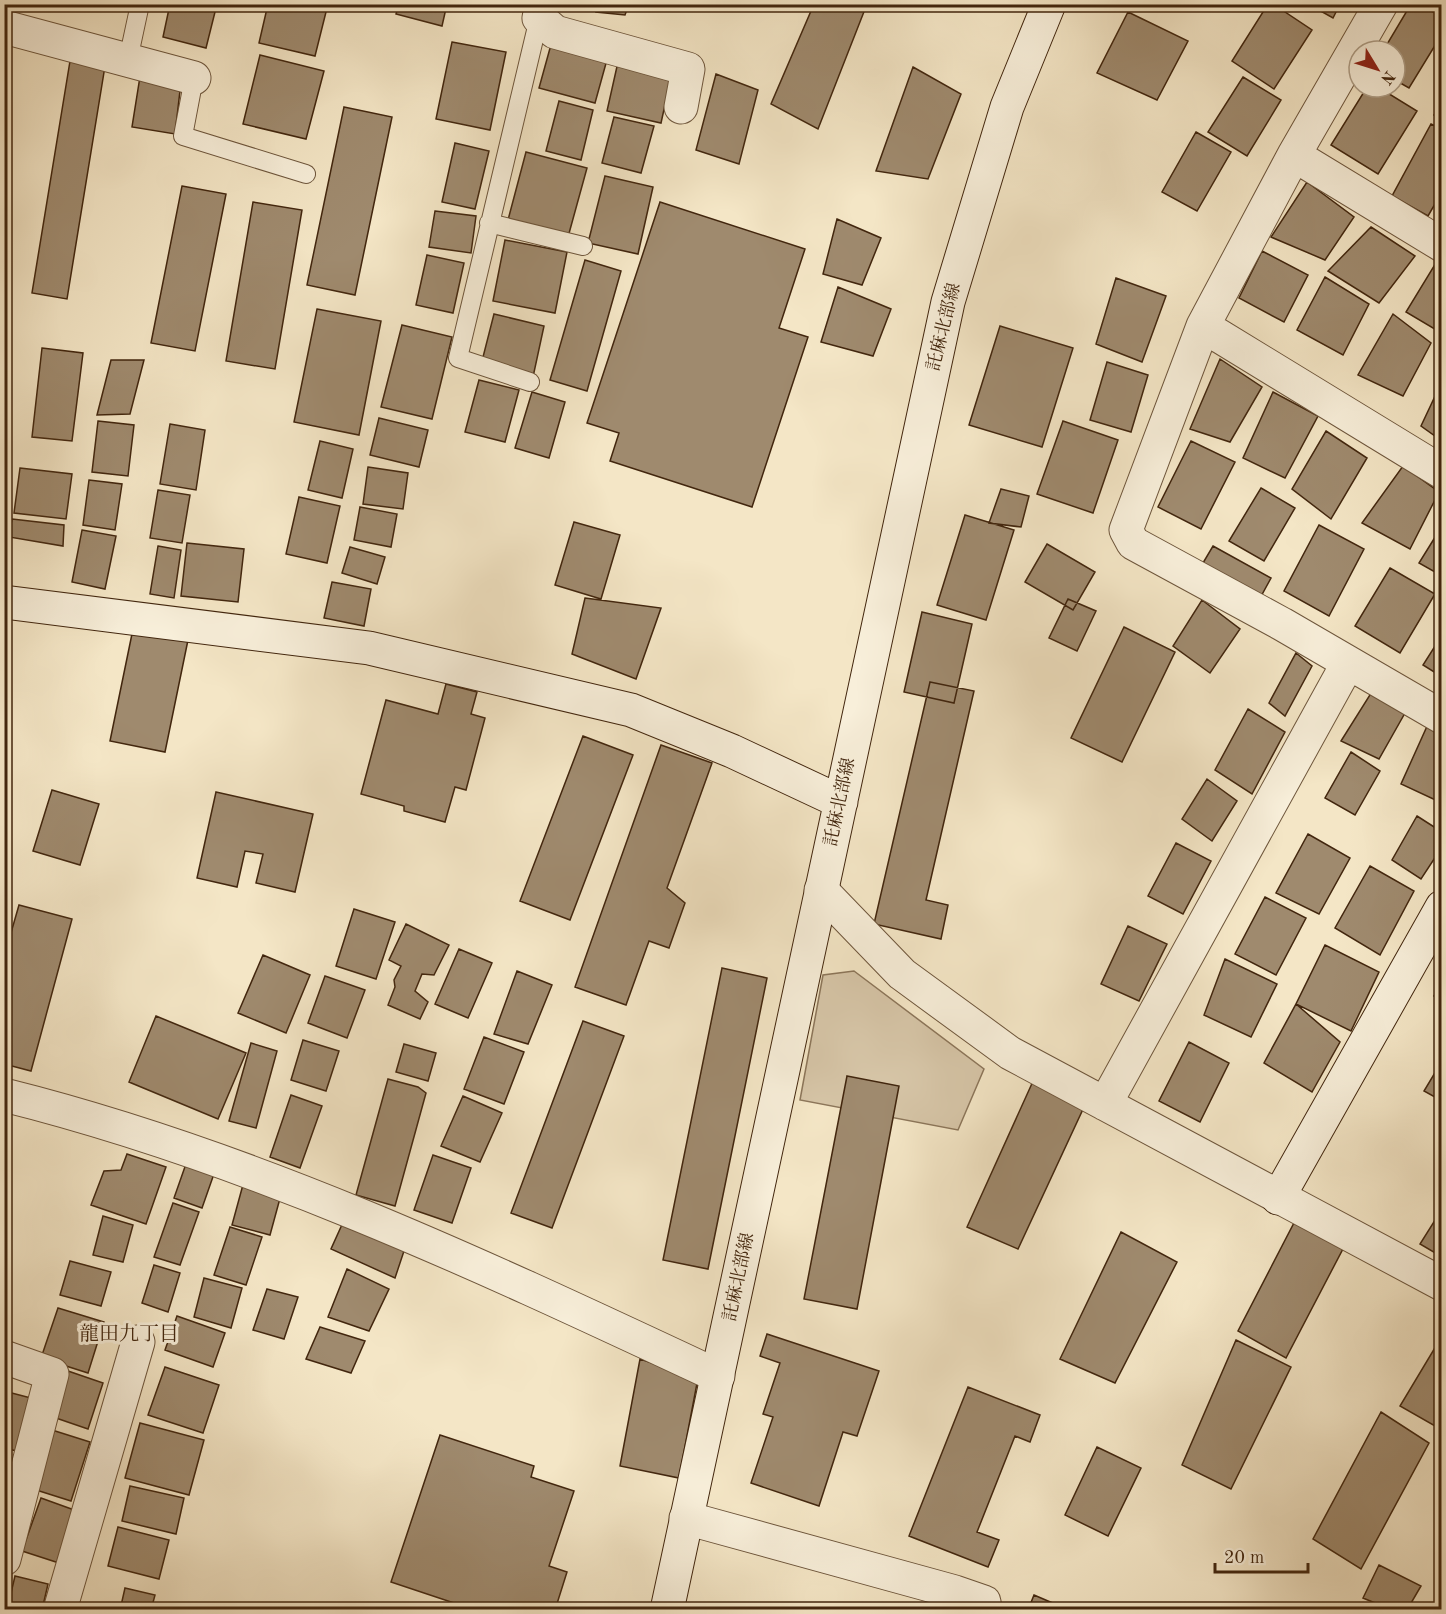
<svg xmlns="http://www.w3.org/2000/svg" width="1446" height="1614" font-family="'Old Standard TT','Noto Serif JP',serif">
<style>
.green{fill:#d6c5a7;stroke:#8c765a;stroke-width:1.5}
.building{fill:#9f8a6e;stroke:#42260e;stroke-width:1.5}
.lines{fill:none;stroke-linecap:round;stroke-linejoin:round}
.lane-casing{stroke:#6e563c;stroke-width:20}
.street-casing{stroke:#6e563c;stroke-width:35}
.secondary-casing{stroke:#42260e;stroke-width:35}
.lane{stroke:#f8efda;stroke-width:18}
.street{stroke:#f8efda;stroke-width:33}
.secondary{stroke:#f8efda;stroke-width:33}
.labels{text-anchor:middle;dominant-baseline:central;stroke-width:6;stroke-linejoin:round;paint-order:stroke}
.street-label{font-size:18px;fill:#42260e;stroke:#f8efda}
.neighbourhood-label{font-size:20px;fill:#42260e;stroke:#f8efda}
</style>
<rect width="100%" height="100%" fill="#f4e6c6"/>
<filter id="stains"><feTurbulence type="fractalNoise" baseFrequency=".00333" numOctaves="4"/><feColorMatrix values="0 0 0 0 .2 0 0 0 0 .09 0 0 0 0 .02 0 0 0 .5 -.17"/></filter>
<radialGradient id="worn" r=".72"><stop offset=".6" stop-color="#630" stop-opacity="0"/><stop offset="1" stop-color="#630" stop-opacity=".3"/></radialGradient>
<path class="green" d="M854 971 984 1069 958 1130 800 1100 823 975Z"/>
<path class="building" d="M170 4H217L206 48 163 37Z
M268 4H328L315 56 259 43Z
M399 4H447L442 26 396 14Z
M475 4H514L513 11Z
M598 4H629L625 15 596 12Z
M814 4H867L818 129 771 104Z
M1268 4H1273L1312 30 1274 89 1232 61Z
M1308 4H1340L1333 18Z
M1411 4H1420L1442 17V34L1409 88 1395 80V51H1383Z
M1128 12 1188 41 1157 100 1097 73Z
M552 41 608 56 595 103 539 88Z
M452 42 506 52 490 130 436 119Z
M71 55 106 60 67 299 32 293Z
M260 55 324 71 306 139 243 124Z
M618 62 672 73 661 123 607 111Z
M142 64 181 82 175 134 132 127Z
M913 67 961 94 928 179 876 171Z
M716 74 758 90 739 164 696 150Z
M1243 77 1281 100 1247 156 1208 132Z
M1367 87H1378L1417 111 1378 174 1331 145Z
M559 101 593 110 581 160 546 151Z
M1442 104V119L1434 115Z
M344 107 392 117 355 295 307 285Z
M614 117 654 126 641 173 602 163Z
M1431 124 1442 129V192L1428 216 1392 196Z
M1196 132 1231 152 1197 211 1162 192Z
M455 143 489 151 475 209 442 202Z
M526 152 587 168 568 237 508 220Z
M605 176 653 187 638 254 588 243Z
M1307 182 1354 217 1325 260 1271 237Z
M182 186 226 194 195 351 151 343Z
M253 202 302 210 275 369 226 361Z
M660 202 805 249 779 328 808 337 752 507 610 461 619 433 587 423Z
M435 211 476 216 471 253 429 247Z
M837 219 881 238 862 285 823 274Z
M1371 227 1415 256 1379 303 1328 271Z
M505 240 567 252 555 313 493 301Z
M1262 251 1308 275 1284 322 1239 298Z
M1442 253V324L1438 331 1406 312Z
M427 255 464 263 453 313 416 305Z
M585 260 621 271 587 391 550 380Z
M1325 277 1369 304 1343 355 1297 330Z
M1116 278 1166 296 1142 362 1096 344Z
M838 287 891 309 873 356 821 342Z
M317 309 381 321 359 435 294 422Z
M494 314 544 326 533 377 483 357Z
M1393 314 1431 343 1403 396 1358 375Z
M402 325 452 337 432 419 381 407Z
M1000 326 1073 348 1042 447 969 425Z
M42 348 83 353 72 441 32 437Z
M1220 359 1262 387 1230 442 1190 429Z
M111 360H144L130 414 97 415Z
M1107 362 1148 375 1131 432 1090 420Z
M479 380 519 390 505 442 465 432Z
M532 392 565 402 549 458 515 448Z
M1273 392 1318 416 1285 478 1243 458Z
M1437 392 1442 394V441L1421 426Z
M379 418 428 430 419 467 370 455Z
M98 421 134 425 128 476 92 472Z
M1063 421 1118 440 1093 513 1037 494Z
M170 424 205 430 196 490 160 484Z
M1326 431 1367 458 1331 519 1292 489Z
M320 441 353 449 342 498 308 490Z
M1191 441 1235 462 1201 529 1158 507Z
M1403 466 1439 492 1410 549 1362 523Z
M368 467 408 473 403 509 363 504Z
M20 468 72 474 66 519 14 513Z
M89 480 122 484 115 530 83 525Z
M1261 488 1295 508 1264 561 1229 541Z
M1001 489 1029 496 1021 527 989 523Z
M158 490 190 495 182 543 150 538Z
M299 497 340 506 327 563 286 554Z
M360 507 397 514 391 547 354 540Z
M965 515 1014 530 986 620 937 605Z
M12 519 64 525 63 546 9 537Z
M574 522 620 535 601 599 555 585Z
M1319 525 1364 549 1329 616 1284 591Z
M1442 526V576L1419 563Z
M82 530 116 536 105 589 72 582Z
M187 543 244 549 238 602 181 596Z
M1047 544 1095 572 1073 610 1025 582Z
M158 546 181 550 174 598 150 594Z
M1213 546 1271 578 1259 600 1200 568Z
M350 547 385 557 377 584 342 573Z
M1390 568 1435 594 1400 653 1355 626Z
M332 582 371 589 364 626 324 618Z
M585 598 661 608 636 679 572 654Z
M1068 599 1096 611 1077 651 1049 638Z
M1202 600 1240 629 1210 673 1173 646Z
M922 612 972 624 954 703 904 692Z
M1124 627 1175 652 1122 762 1071 738Z
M133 629 188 640 165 752 110 741Z
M1442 635V677L1423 665Z
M1296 653 1312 666 1285 716 1269 703Z
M930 682 974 691 926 900 948 905 941 939 874 924Z
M446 684 477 692 471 714 485 718 466 790 455 787 445 822 404 811V806L361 794 386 700 438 714Z
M1373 690 1405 713 1379 759 1341 741Z
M1248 709 1285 732 1252 794 1215 770Z
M1433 713 1442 717V803L1401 784Z
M583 736 633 755 570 920 520 901Z
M661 745 712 763 667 888 685 903 669 948 649 941 626 1005 575 987Z
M1351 752 1380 771 1355 815 1325 798Z
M1207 779 1237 801 1212 841 1182 819Z
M52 790 99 804 80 865 33 851Z
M216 792 313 814 295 892 256 883 263 854 245 851 237 887 197 878Z
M1417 816 1442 832V847L1421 879 1392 860Z
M1308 834 1350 858 1319 914 1276 893Z
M1176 843 1211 861 1183 914 1148 896Z
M1370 866 1414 891 1380 955 1335 928Z
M1265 897 1306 918 1276 975 1235 954Z
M19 905 72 919 31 1071 4 1064V957Z
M354 909 395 922 376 979 336 966Z
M406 924 449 945 434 975 422 974 415 991 428 1002 420 1019 388 1005 395 987 394 980 401 966 389 960Z
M1128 926 1167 944 1139 1001 1101 984Z
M1325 945 1379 972 1351 1031 1296 1004Z
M459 949 492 963 468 1018 435 1004Z
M263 955 310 975 286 1033 238 1013Z
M1225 959 1277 984 1251 1037 1204 1015Z
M722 968 767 978 708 1269 663 1260Z
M517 971 552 985 528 1044 494 1034Z
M325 976 365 990 347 1038 308 1023Z
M1441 984H1442V1000L1434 996Z
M1296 1004 1340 1042 1312 1092 1264 1063Z
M156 1016 246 1053 218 1119 129 1082Z
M583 1021 624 1036 552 1228 511 1213Z
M484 1037 524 1052 504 1104 464 1089Z
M303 1040 339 1051 326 1091 291 1080Z
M1189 1042 1229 1063 1200 1122 1159 1101Z
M251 1043 277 1051 256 1128 229 1121Z
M404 1044 436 1053 428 1081 396 1072Z
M1442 1061V1101L1424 1091Z
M847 1076 899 1086 857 1309 804 1299Z
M388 1079 418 1087 426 1093 395 1206 356 1195Z
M1034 1079 1084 1107 1018 1249 967 1227Z
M291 1095 322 1106 300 1168 270 1157Z
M463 1096 502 1113 480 1162 441 1146Z
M127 1154 166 1167 146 1224 91 1205 104 1171 121 1170Z
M433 1155 471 1168 452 1223 414 1210Z
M187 1161 215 1171 202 1208 174 1198Z
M244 1181 282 1191 270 1235 232 1225Z
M173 1203 199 1212 180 1265 154 1257Z
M1442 1209V1257L1420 1244Z
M103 1216 133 1225 123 1262 93 1255Z
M345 1218 406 1245 395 1278 331 1249Z
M1296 1219 1345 1245 1286 1358 1238 1331Z
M230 1227 262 1237 246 1285 214 1275Z
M1121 1232 1177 1262 1115 1383 1060 1359Z
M70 1261 111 1272 101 1306 60 1295Z
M154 1265 180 1273 168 1312 142 1303Z
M347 1269 389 1289 369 1331 328 1317Z
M204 1278 242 1288 231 1328 194 1317Z
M267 1289 298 1297 284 1339 253 1330Z
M58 1308 104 1322 88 1373 41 1358Z
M177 1316 225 1333 213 1367 165 1350Z
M320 1327 365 1341 351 1373 306 1359Z
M767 1334 879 1371 857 1436 843 1432 819 1506 751 1483 773 1417 763 1414 780 1363 760 1356Z
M1442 1336V1430L1400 1406Z
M1236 1340 1291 1367 1231 1489 1182 1465Z
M640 1359 698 1378 679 1478 620 1466Z
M165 1367 219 1385 203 1433 148 1415Z
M68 1371 103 1383 88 1429 53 1417Z
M968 1387 1040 1415 1030 1442 1015 1436 977 1532 999 1540 988 1567 909 1536Z
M4 1391 31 1398 17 1451 4 1448Z
M1381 1412 1429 1443 1361 1569 1313 1539Z
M140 1423 204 1440 189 1495 125 1478Z
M52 1430 90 1442 71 1501 33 1489Z
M440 1435 534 1466 531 1477 574 1491 549 1566 567 1572 555 1610H475L391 1582Z
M1097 1447 1141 1468 1108 1536 1065 1515Z
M4 1456 14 1459 4 1498Z
M130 1486 184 1498 176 1534 122 1521Z
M41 1498 77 1511 59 1563 22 1551Z
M118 1527 169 1540 159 1579 108 1566Z
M1379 1565 1421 1586 1407 1610H1392L1363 1598Z
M15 1576 48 1584 42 1610H7Z
M125 1588 155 1595 151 1610H120Z
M1034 1595 1069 1610H1028Z"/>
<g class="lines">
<g class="lane-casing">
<path id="lane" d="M128 60 140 4
M194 78 183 136 306 174
M489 223 583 246
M530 382 458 358 539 18"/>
</g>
<g class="street-casing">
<path id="street" d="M542 4 539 18 555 32 688 69 681 107
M1381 4 1294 155 1203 326 1126 530 1133 543 1282 624 1442 717
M4 27 194 78
M1294 155 1442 245
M1203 326 1442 472
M821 890 902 974 1010 1053 1442 1284
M4 1095C253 1157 487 1268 718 1376
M1105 1104 1348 663
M4 1357 52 1374 4 1559
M686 1518 955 1592 984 1602 985 1610
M60 1610 138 1342"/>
</g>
<g class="secondary-casing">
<path id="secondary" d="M4 602 369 648 631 710 732 751 841 802
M1278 1198 1442 907
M667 1610 948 302 1007 107 1049 4"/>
</g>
<use href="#lane" class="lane"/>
<use href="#street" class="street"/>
<use href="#secondary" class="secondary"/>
</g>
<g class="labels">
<g class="street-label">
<text transform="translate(944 327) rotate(-76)">託麻北部線</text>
<text transform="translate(840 802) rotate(-78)">託麻北部線</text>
<text transform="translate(739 1277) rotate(-78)">託麻北部線</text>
</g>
<g class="neighbourhood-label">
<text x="129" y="1335">龍田九丁目</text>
</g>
</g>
<rect width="1446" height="1614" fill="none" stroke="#f4e6c6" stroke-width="24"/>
<rect x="6" y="6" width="1434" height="1602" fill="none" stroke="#42260e" stroke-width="3"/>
<rect x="12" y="12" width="1422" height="1590" fill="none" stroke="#42260e" stroke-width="1.5"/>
<g transform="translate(1377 69) rotate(128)"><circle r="28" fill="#f8efda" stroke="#af9f88" stroke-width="1.5"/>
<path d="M0-4.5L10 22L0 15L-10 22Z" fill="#8f2418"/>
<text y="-9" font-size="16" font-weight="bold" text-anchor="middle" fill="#42260e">N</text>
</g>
<path d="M1215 1563v9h93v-9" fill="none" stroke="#42260e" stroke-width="3"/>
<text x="1224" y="1563" font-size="18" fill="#42260e" stroke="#f8efda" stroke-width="4.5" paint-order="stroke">20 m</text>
<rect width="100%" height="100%" filter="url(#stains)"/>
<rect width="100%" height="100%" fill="url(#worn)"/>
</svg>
